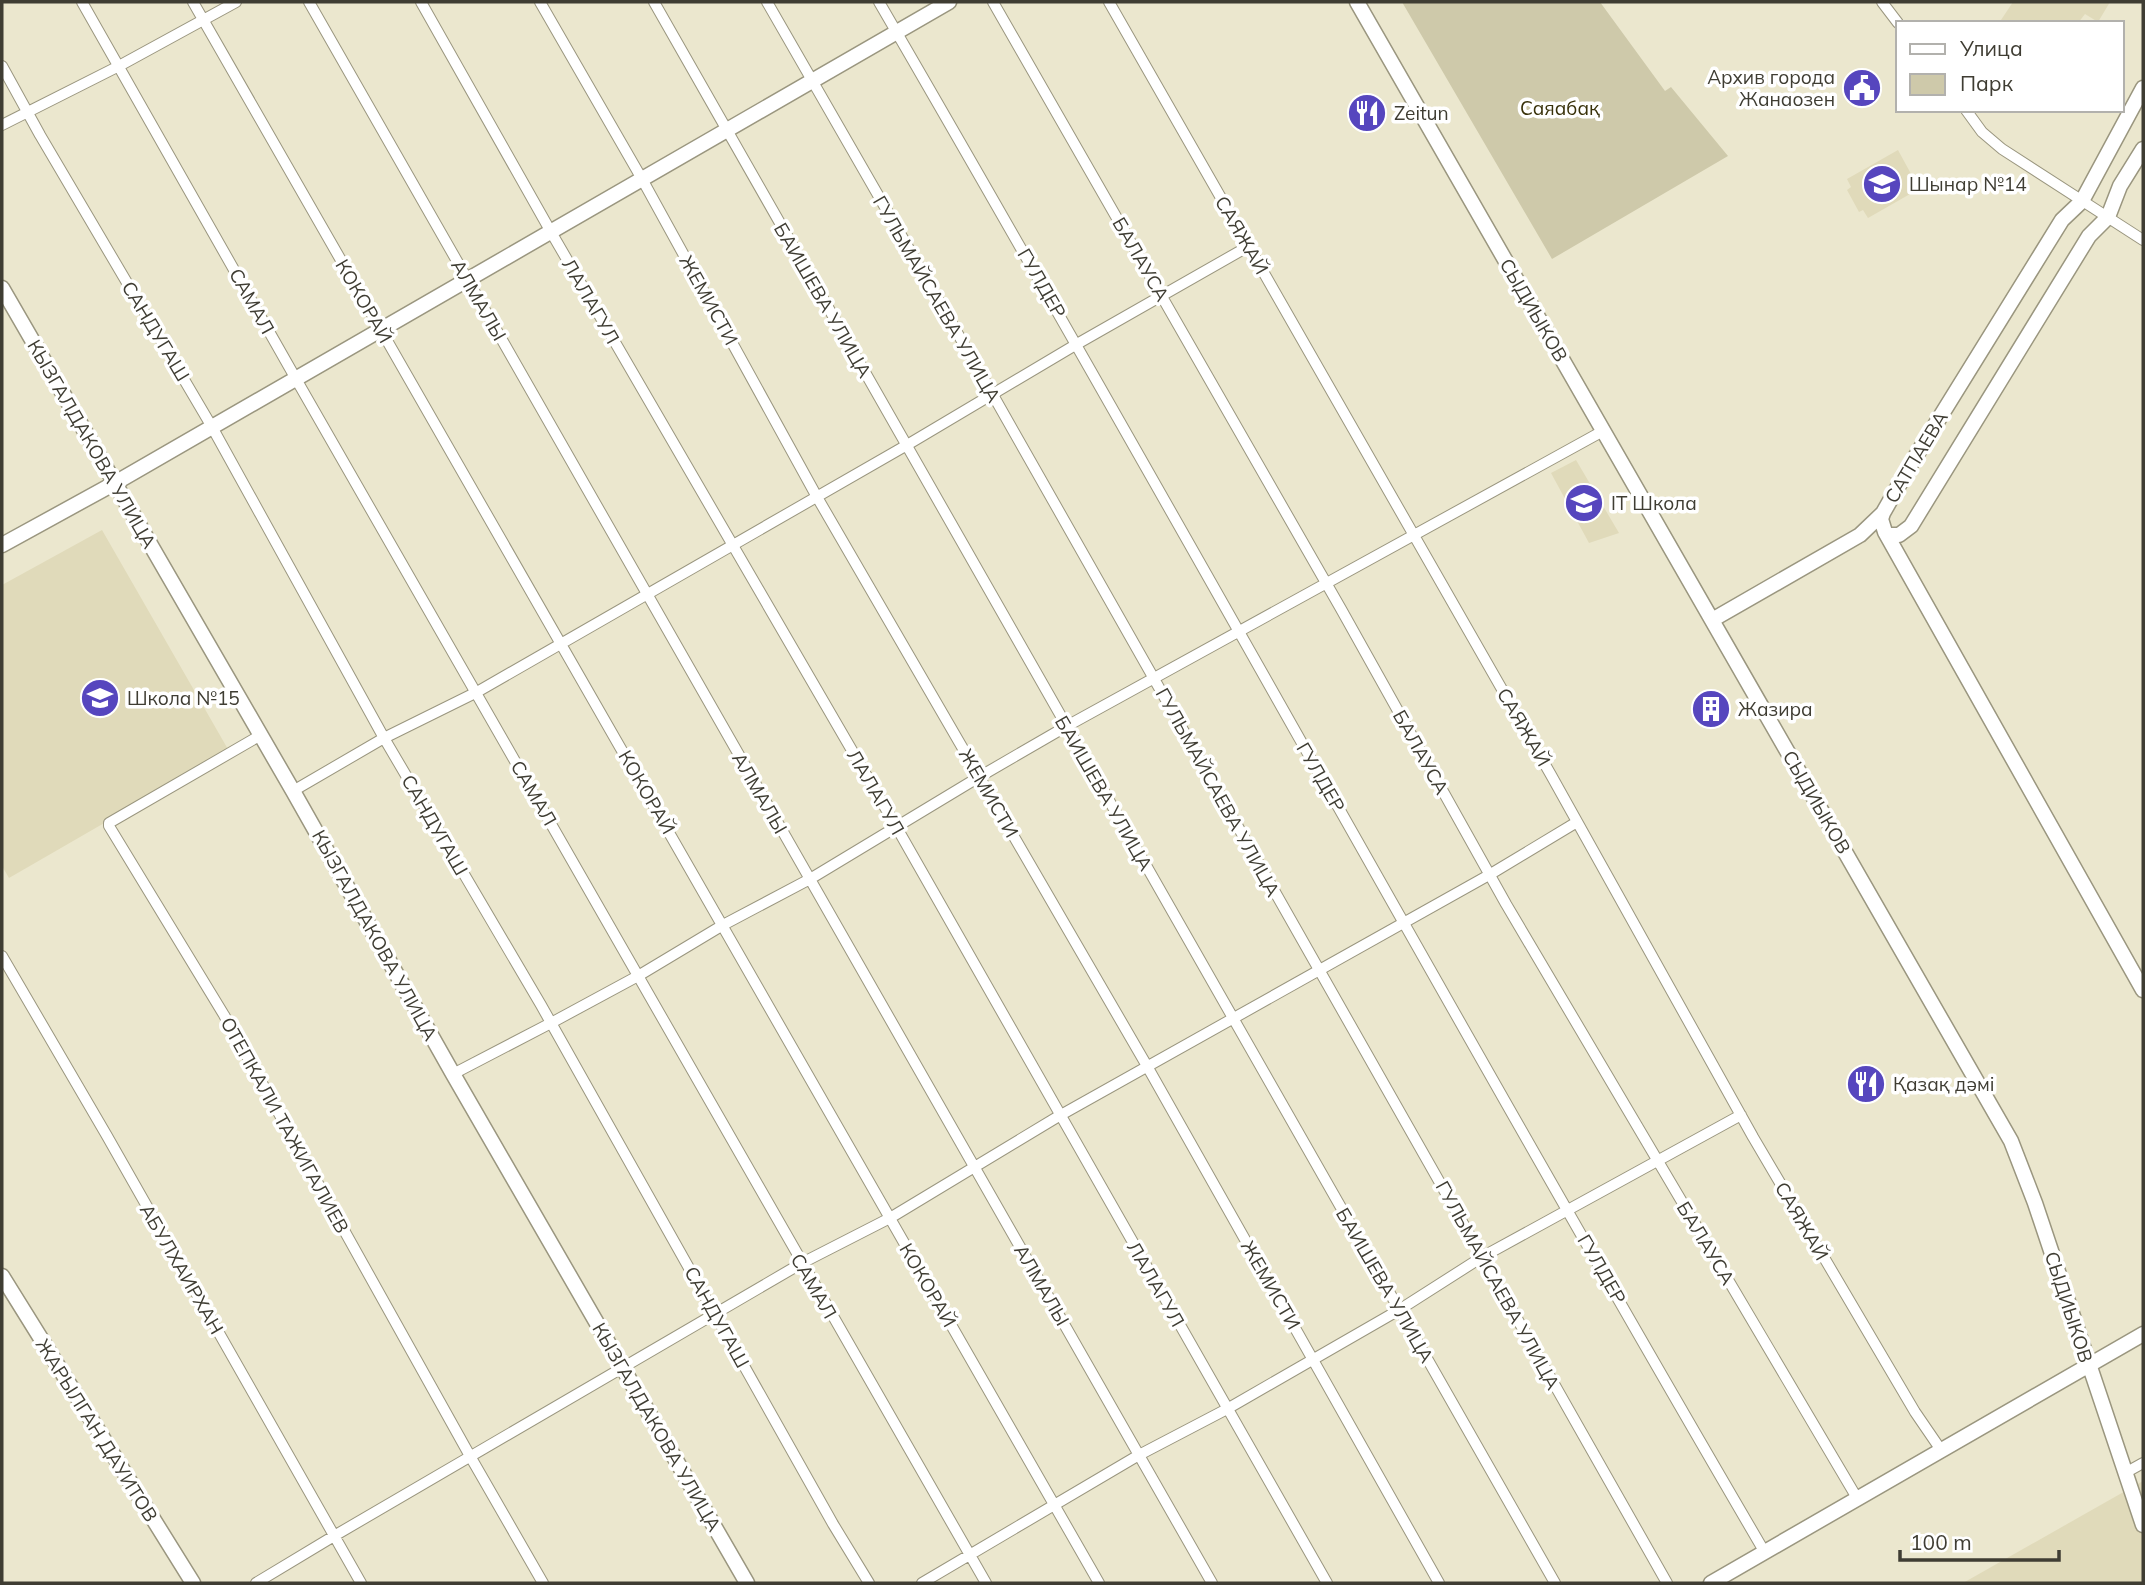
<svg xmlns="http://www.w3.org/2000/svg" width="2145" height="1585" font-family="Mulish,sans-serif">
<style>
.built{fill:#e0daba}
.green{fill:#cec9aa}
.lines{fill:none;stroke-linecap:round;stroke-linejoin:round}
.street-casing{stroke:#9a967f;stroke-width:12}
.secondary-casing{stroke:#9a967f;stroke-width:17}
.street{stroke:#fff;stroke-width:10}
.secondary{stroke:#fff;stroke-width:14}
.labels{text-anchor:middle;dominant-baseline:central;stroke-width:7;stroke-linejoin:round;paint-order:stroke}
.poi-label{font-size:19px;fill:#3f3d33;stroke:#fff;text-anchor:start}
.park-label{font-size:19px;fill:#38310a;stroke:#fff}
.street-label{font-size:19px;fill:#3f3d33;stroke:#fff}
</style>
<rect width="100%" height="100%" fill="#ebe7ce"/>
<path class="built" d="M2013 2H2110L2098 22 2085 14 2078 23H1999Z
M1898 150 1916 183 1914 186 1917 190 1868 218 1863 210 1859 212 1847 190 1851 187 1847 179Z
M1576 460 1619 533 1589 543 1551 473Z
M102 530 229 751 9 878 2 866V585Z
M2143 1481V1583H1963Z"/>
<path class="green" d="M1402 2H1600L1665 91 1671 87 1728 156 1552 259Z"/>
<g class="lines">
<g class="street-casing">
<path id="street" d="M82 2 296 379 986 1583
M193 2 1099 1583
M309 2 1212 1583
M421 2 551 232 897 828 1327 1583
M540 2 642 179 817 497 1147 1066 1439 1583
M654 2 1555 1583
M767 2 993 395 1667 1583
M879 2C1178 516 1464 1038 1764 1551
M993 2 1341 609 1506 904 1857 1498
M1109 2 1551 775 1753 1137 1915 1412 1941 1450
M1882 2 1898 23
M2 66 40 135 212 427 384 738 541 1005 833 1524 869 1583
M1966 110 1982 132 2002 149 2143 240
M2 125 119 66 236 2
M261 735 109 823V826L224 1015 470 1456 543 1583
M293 791 384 738 477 692 907 445 1077 344 1249 246
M2 956 107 1136 361 1583
M453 1074 551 1023 638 976 723 925 810 879 979 777 1067 726 1603 431
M2125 1473 2143 1463
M256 1583 334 1536 802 1263 890 1218 1059 1116 1489 875 1577 822
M922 1583 1139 1455 1227 1409 1399 1310 1482 1257 1741 1115"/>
</g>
<g class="secondary-casing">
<path id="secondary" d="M1357 2 2011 1141 2035 1203 2143 1525
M2143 88 2082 201 2062 220 1911 464 1883 513 1881 519 1885 532 2143 990
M2 288 293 791 453 1074 747 1583
M1888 535H1899L1911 526 2089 236 2108 217 2120 186 2143 149
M2 545 115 483 949 2
M1712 620 1860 535 1883 513
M2 1276 193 1583
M1711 1583 2143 1334"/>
</g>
<use href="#street" class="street"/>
<use href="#secondary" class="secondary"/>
</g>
<defs>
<g id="civic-disc" transform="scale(2.0125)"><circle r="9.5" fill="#5646be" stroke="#fff"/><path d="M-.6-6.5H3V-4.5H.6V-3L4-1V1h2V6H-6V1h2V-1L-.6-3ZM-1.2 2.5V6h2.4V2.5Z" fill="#fff"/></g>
<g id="restaurant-disc" transform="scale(2.0125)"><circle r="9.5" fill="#5646be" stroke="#fff"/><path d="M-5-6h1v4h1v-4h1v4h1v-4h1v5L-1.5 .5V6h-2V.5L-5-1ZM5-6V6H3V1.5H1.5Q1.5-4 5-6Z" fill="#fff"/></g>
<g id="school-disc" transform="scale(2.0125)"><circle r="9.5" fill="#5646be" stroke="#fff"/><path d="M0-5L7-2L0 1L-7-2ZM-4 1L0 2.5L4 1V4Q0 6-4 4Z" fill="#fff"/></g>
<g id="building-disc" transform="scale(2.0125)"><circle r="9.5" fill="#5646be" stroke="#fff"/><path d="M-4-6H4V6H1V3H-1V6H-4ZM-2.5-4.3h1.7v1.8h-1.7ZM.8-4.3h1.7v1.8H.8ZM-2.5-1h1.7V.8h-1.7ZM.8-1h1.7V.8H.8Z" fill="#fff"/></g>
</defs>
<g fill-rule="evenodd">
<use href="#civic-disc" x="1862" y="88"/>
<use href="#restaurant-disc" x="1367" y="113"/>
<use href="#school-disc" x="1882" y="184"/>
<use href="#school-disc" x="1584" y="503"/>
<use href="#school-disc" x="100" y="698"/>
<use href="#building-disc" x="1711" y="709"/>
<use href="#restaurant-disc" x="1866" y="1084"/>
</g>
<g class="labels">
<g class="poi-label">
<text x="1835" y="77" text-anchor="end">Архив города<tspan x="1835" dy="22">Жанаозен</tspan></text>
<text x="1394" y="113">Zeitun</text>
<text x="1909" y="184">Шынар №14</text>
<text x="1611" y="503">IT Школа</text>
<text x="127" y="698">Школа №15</text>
<text x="1738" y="709">Жазира</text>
<text x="1893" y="1084">Қазақ дәмі</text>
</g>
<g class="park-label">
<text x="1560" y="108">Саяабақ</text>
</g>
<g class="street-label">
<text transform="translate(1242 235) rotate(60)">САЯЖАЙ</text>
<text transform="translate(1141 259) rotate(60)">БАЛАУСА</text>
<text transform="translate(1042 283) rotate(60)">ГУЛДЕР</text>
<text transform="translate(937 299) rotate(60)">ГУЛЬМАЙСАЕВА УЛИЦА</text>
<text transform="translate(479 300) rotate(60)">АЛМАЛЫ</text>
<text transform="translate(709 300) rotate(61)">ЖЕМИСТИ</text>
<text transform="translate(823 300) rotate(60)">БАИШЕВА УЛИЦА</text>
<text transform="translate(252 301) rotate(61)">САМАЛ</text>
<text transform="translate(364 301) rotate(60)">КОКОРАЙ</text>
<text transform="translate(591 301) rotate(60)">ЛАЛАГУЛ</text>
<text transform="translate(1534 310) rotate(60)">СЫДИЫКОВ</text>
<text transform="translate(156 331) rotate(59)">САНДУГАШ</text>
<text transform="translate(92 444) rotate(60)">КЫЗГАЛДАКОВА УЛИЦА</text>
<text transform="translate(1916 457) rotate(-59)">САТПАЕВА</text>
<text transform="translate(1524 727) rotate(60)">САЯЖАЙ</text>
<text transform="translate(1421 752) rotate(61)">БАЛАУСА</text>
<text transform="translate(1321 777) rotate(60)">ГУЛДЕР</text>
<text transform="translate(647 792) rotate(60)">КОКОРАЙ</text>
<text transform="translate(876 792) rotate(60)">ЛАЛАГУЛ</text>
<text transform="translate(1218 792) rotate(61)">ГУЛЬМАЙСАЕВА УЛИЦА</text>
<text transform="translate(534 793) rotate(60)">САМАЛ</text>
<text transform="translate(760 793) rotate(60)">АЛМАЛЫ</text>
<text transform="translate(989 793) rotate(60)">ЖЕМИСТИ</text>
<text transform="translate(1104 793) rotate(60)">БАИШЕВА УЛИЦА</text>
<text transform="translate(1817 802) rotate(60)">СЫДИЫКОВ</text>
<text transform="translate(435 825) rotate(60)">САНДУГАШ</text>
<text transform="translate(375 935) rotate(61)">КЫЗГАЛДАКОВА УЛИЦА</text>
<text transform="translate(285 1125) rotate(61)">ОТЕПКАЛИ ТАЖИГАЛИЕВ</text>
<text transform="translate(1802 1221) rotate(60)">САЯЖАЙ</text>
<text transform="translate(1706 1243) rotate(59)">БАЛАУСА</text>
<text transform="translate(182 1269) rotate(60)">АБУЛХАИРХАН</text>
<text transform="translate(1602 1269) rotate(60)">ГУЛДЕР</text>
<text transform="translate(1156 1284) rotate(60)">ЛАЛАГУЛ</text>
<text transform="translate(928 1285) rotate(60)">КОКОРАЙ</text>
<text transform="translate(1042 1285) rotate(60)">АЛМАЛЫ</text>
<text transform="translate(1271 1285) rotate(60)">ЖЕМИСТИ</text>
<text transform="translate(1385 1285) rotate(60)">БАИШЕВА УЛИЦА</text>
<text transform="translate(1498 1285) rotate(61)">ГУЛЬМАЙСАЕВА УЛИЦА</text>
<text transform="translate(814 1286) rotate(60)">САМАЛ</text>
<text transform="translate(2069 1307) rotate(72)">СЫДИЫКОВ</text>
<text transform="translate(717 1317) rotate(61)">САНДУГАШ</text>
<text transform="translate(657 1427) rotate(60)">КЫЗГАЛДАКОВА УЛИЦА</text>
<text transform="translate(97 1430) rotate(58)">ЖАРЫЛГАН ДАУИТОВ</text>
</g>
</g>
<rect width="2145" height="1585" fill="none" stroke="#3f3d33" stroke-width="7"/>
<rect x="1896" y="21" width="228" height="91" fill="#ffffff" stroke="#b2b1ad" stroke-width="2"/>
<rect x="1910" y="44" width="35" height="10" fill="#ffffff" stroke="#b2b1ad" stroke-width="2"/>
<text x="1960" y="56" font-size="21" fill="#3f3d33">Улица</text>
<rect x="1910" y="74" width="35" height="21" fill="#cec9aa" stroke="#b2b1ad" stroke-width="2"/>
<text x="1960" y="91" font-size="21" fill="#3f3d33">Парк</text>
<path d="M1900 1550v10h159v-10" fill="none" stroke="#3f3d33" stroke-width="3.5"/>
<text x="1910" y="1550" font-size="21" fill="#3f3d33" stroke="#ffffff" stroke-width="5" paint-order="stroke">100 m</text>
</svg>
